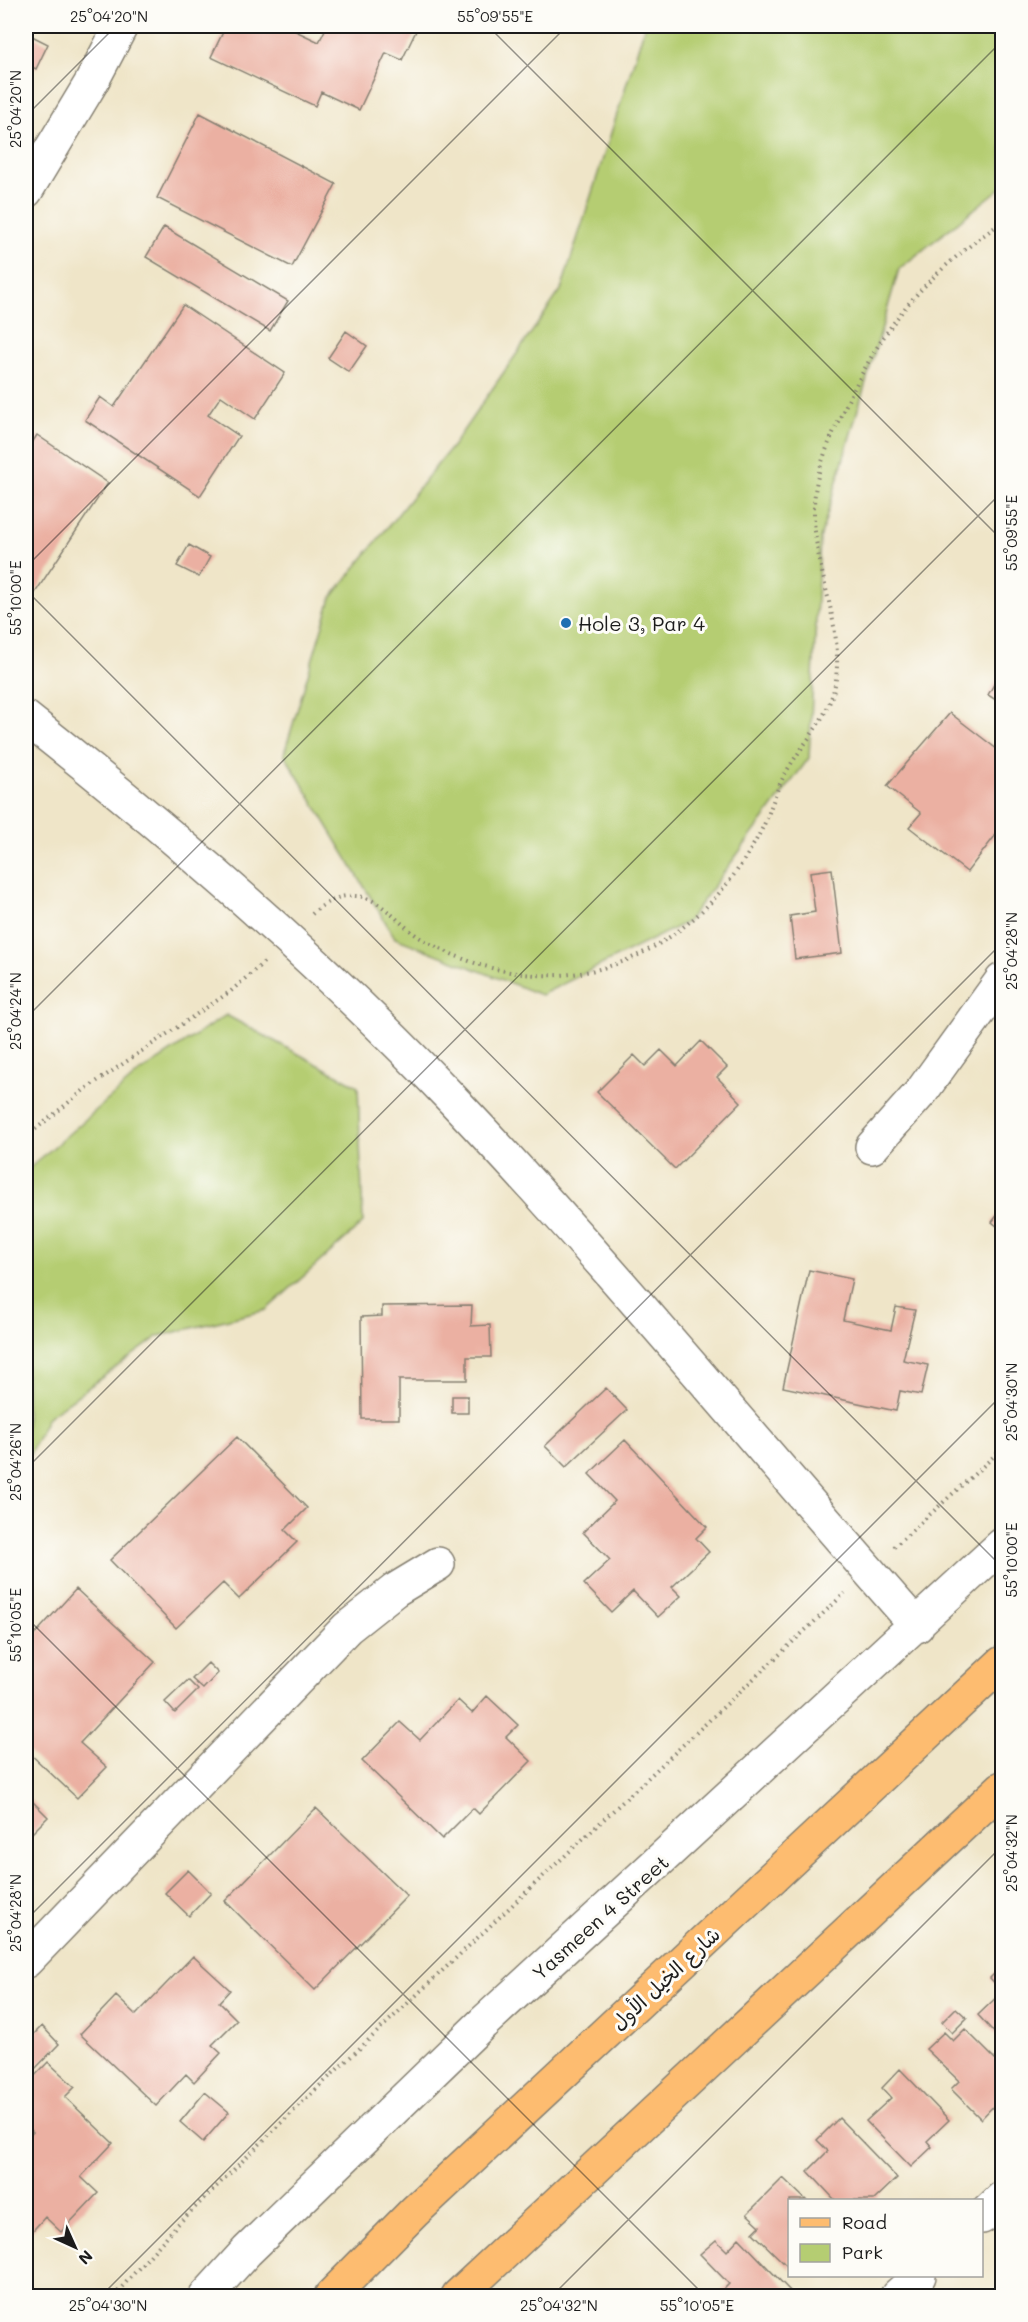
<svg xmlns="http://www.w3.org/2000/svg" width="1028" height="2322" font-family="Mali,'Playpen Sans Arabic',sans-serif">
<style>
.green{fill:#b5cd72;stroke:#687447;stroke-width:1.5}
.building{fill:#ebb0a2}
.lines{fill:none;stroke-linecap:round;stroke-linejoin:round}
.minor-casing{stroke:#868072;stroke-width:36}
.major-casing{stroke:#868072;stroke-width:36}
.path{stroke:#868072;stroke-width:4;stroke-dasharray:1.5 4.5;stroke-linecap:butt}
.minor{stroke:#fff;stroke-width:33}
.major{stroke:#fdbc70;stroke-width:33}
.ticks{fill:none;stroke:#1c1c1c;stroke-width:1.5;stroke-opacity:0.45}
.poi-dot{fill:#1f6fb2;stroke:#fdfcf7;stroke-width:2}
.labels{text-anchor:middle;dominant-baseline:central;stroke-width:6;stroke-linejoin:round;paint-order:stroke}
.poi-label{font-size:20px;fill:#1c1c1c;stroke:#fdfcf7;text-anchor:start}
.street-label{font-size:20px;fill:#1c1c1c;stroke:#fdfcf7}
.neatline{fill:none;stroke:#1c1c1c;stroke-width:2}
.ticks-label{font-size:15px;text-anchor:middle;fill:#1c1c1c}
</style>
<rect width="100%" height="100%" fill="#fdfcf7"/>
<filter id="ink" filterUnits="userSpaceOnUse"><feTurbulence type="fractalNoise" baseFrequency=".0167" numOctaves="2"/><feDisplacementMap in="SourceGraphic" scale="12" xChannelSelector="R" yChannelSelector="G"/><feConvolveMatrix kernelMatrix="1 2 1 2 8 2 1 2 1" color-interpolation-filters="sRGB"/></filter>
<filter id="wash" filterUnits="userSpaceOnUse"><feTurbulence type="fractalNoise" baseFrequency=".008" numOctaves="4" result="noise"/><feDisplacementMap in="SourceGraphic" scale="24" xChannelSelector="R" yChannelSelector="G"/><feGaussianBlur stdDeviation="1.35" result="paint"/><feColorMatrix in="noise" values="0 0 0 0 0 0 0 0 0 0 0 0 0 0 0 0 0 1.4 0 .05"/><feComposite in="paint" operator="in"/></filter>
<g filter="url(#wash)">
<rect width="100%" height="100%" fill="#efe5c8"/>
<path class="green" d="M645 26H1002V187L899 269 820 539 809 758 687 922 541 995 395 938 284 754 331 598 454 444 561 290Z
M226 1015 358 1086 363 1223 266 1310 159 1336 48 1417 26 1461V1171L140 1072Z"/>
<g id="blocks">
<path class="building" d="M226 26H285L319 42 327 26H404L416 31 402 60 386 53 359 110 321 92 315 106 211 57Z
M32 36 48 44 36 69 26 64V50Z
M200 113 336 184 292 267 157 198Z
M164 227 288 301 270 331 146 257Z
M183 305 285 373 255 419 221 396 208 415 239 436 200 496 85 420 100 397 114 407Z
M346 331 367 346 349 372 328 358Z
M37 435 108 483 35 593 26 586V452Z
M189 545 210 557 199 577 177 566Z
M1002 670V704L988 695Z
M950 713 1002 753V827L967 872 909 827 921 813 887 786Z
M832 869 842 953 795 959 790 916 815 912 810 872Z
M701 1041 727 1067 717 1077 741 1102 675 1169 597 1092 634 1055 645 1066 661 1050 677 1066Z
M1002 1209V1230L992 1222Z
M809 1270 852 1279 843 1320 891 1330 896 1307 915 1310 903 1360 928 1365 921 1395 900 1391 896 1411 783 1387Z
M472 1305 471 1326 490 1325 491 1357H467V1380H399V1419H362L361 1317 382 1316V1306Z
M606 1388 627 1410 566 1467 545 1446Z
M452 1396H468V1413H452Z
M237 1437 307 1508 285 1530 297 1542 239 1599 223 1583 176 1628 110 1560Z
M625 1440 707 1527 696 1538 709 1552 672 1587 681 1596 658 1617 633 1591 611 1612 584 1584 610 1560 583 1532 615 1501 589 1474Z
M76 1589 155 1662 80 1743 107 1767 77 1798 26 1750V1644Z
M208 1663 218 1673 203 1689 192 1679Z
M188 1680 198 1690 175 1713 165 1702Z
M487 1696 518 1725 506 1737 531 1761 479 1814 473 1808 442 1839 362 1761 400 1722 420 1740 458 1700 472 1713Z
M31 1800 48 1817 28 1837 26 1835V1805Z
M316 1808 407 1896 315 1990 225 1901Z
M188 1870 211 1893 189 1916 165 1893Z
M193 1956 230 1990 219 2002 237 2020 212 2045 221 2053 194 2082 186 2074 156 2106 80 2034 116 1996 136 2015Z
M1002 1966V1991L990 1978Z
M1002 1992V2041L978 2015Z
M956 2008 967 2018 952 2033 942 2022Z
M42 2026 59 2044 33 2071 26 2064V2042Z
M965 2029 1002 2066V2097L981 2119 951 2089 959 2081 926 2049 944 2032 953 2041Z
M48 2062 75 2087 65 2097 113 2143 81 2177 98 2193 61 2232 45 2217 26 2238V2140L33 2132 26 2125V2085Z
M900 2069 949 2120 927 2141 932 2147 911 2167 866 2121 891 2098 882 2088Z
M205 2092 229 2112 203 2142 180 2122Z
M839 2118 897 2178 874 2200H835L808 2171 828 2151 817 2140Z
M783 2178 806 2200H790V2269L753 2233 760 2226 747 2214Z
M739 2238 795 2296H722L719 2294 729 2284 700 2254 716 2240 727 2251Z"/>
</g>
</g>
<g filter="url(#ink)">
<use href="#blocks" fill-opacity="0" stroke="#868072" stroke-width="1.5"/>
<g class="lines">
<g class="minor-casing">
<path id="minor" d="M26 191 91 83 121 26
M26 718C177 837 323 963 455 1102 615 1271 763 1452 917 1626
M872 1147 922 1091 1002 980
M26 1961 347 1628 395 1590 438 1564
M982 2217 1002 2198
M206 2296 247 2251 483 2023 1002 1545
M897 2296 919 2276"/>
</g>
<g class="major-casing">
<path id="major" d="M331 2296 414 2212 1002 1663
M458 2296 1002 1788"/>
</g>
<path class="path" d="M312 914C324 903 339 894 356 896 381 897 400 926 422 939 529 1001 641 983 722 890 738 871 752 849 763 827 771 810 775 792 784 776 801 744 832 716 836 678 843 623 814 569 814 513 813 477 827 446 842 413 886 321 919 281 1002 222
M26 1137 84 1090 231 991 264 962
M894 1547 1002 1449
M114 2296 176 2226 311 2094 845 1593"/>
<use href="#minor" class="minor"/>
<use href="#major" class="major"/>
</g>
</g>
<path class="ticks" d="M488 26 1002 540M26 116 116 26M26 567 567 26M26 590 1002 1567M26 1018 1002 41M26 1469 1002 492M26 1617 705 2296M26 1920 1002 943M101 2296 1002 1395M552 2296 1002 1846"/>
<circle class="poi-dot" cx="566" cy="623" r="6"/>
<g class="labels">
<g class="poi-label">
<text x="578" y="623">Hole 3, Par 4</text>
</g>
<g class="street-label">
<text transform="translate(600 1917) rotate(-42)">Yasmeen 4 Street</text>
<text transform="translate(665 1978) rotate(-43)">شارع الخيل الأول</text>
</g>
</g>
<rect width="1028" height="2322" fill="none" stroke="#fdfcf7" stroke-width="66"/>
<rect x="788" y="2199" width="195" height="78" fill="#fdfcf7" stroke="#a3a29f" stroke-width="1.5"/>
<rect x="800" y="2218" width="30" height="9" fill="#fdbc70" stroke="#a3a29f" stroke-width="1.5"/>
<text x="842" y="2229" font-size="18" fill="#1c1c1c">Road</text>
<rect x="800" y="2244" width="30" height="18" fill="#b5cd72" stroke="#a3a29f" stroke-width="1.5"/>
<text x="842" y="2259" font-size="18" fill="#1c1c1c">Park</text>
<g transform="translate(75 2247) rotate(135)" stroke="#fdfcf7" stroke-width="4.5" paint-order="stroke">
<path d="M0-4.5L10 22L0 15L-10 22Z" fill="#1c1c1c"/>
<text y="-9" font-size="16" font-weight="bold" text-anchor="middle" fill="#1c1c1c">N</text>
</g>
<rect x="33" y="33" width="962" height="2256" class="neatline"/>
<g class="ticks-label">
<text x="109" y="22">25°04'20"N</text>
<text x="495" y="22">55°09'55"E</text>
<text transform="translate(16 109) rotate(-90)" y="5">25°04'20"N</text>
<text transform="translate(1012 533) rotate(-90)" y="5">55°09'55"E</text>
<text transform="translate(16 598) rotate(-90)" y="5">55°10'00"E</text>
<text transform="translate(1012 951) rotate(-90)" y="5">25°04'28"N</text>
<text transform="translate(16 1011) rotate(-90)" y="5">25°04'24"N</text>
<text transform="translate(1012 1402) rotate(-90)" y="5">25°04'30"N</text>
<text transform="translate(16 1462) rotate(-90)" y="5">25°04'26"N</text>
<text transform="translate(1012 1560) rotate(-90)" y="5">55°10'00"E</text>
<text transform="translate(16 1625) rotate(-90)" y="5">55°10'05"E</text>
<text transform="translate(1012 1853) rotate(-90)" y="5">25°04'32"N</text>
<text transform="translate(16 1913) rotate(-90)" y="5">25°04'28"N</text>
<text x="108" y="2311">25°04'30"N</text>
<text x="559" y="2311">25°04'32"N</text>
<text x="697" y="2311">55°10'05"E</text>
</g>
</svg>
